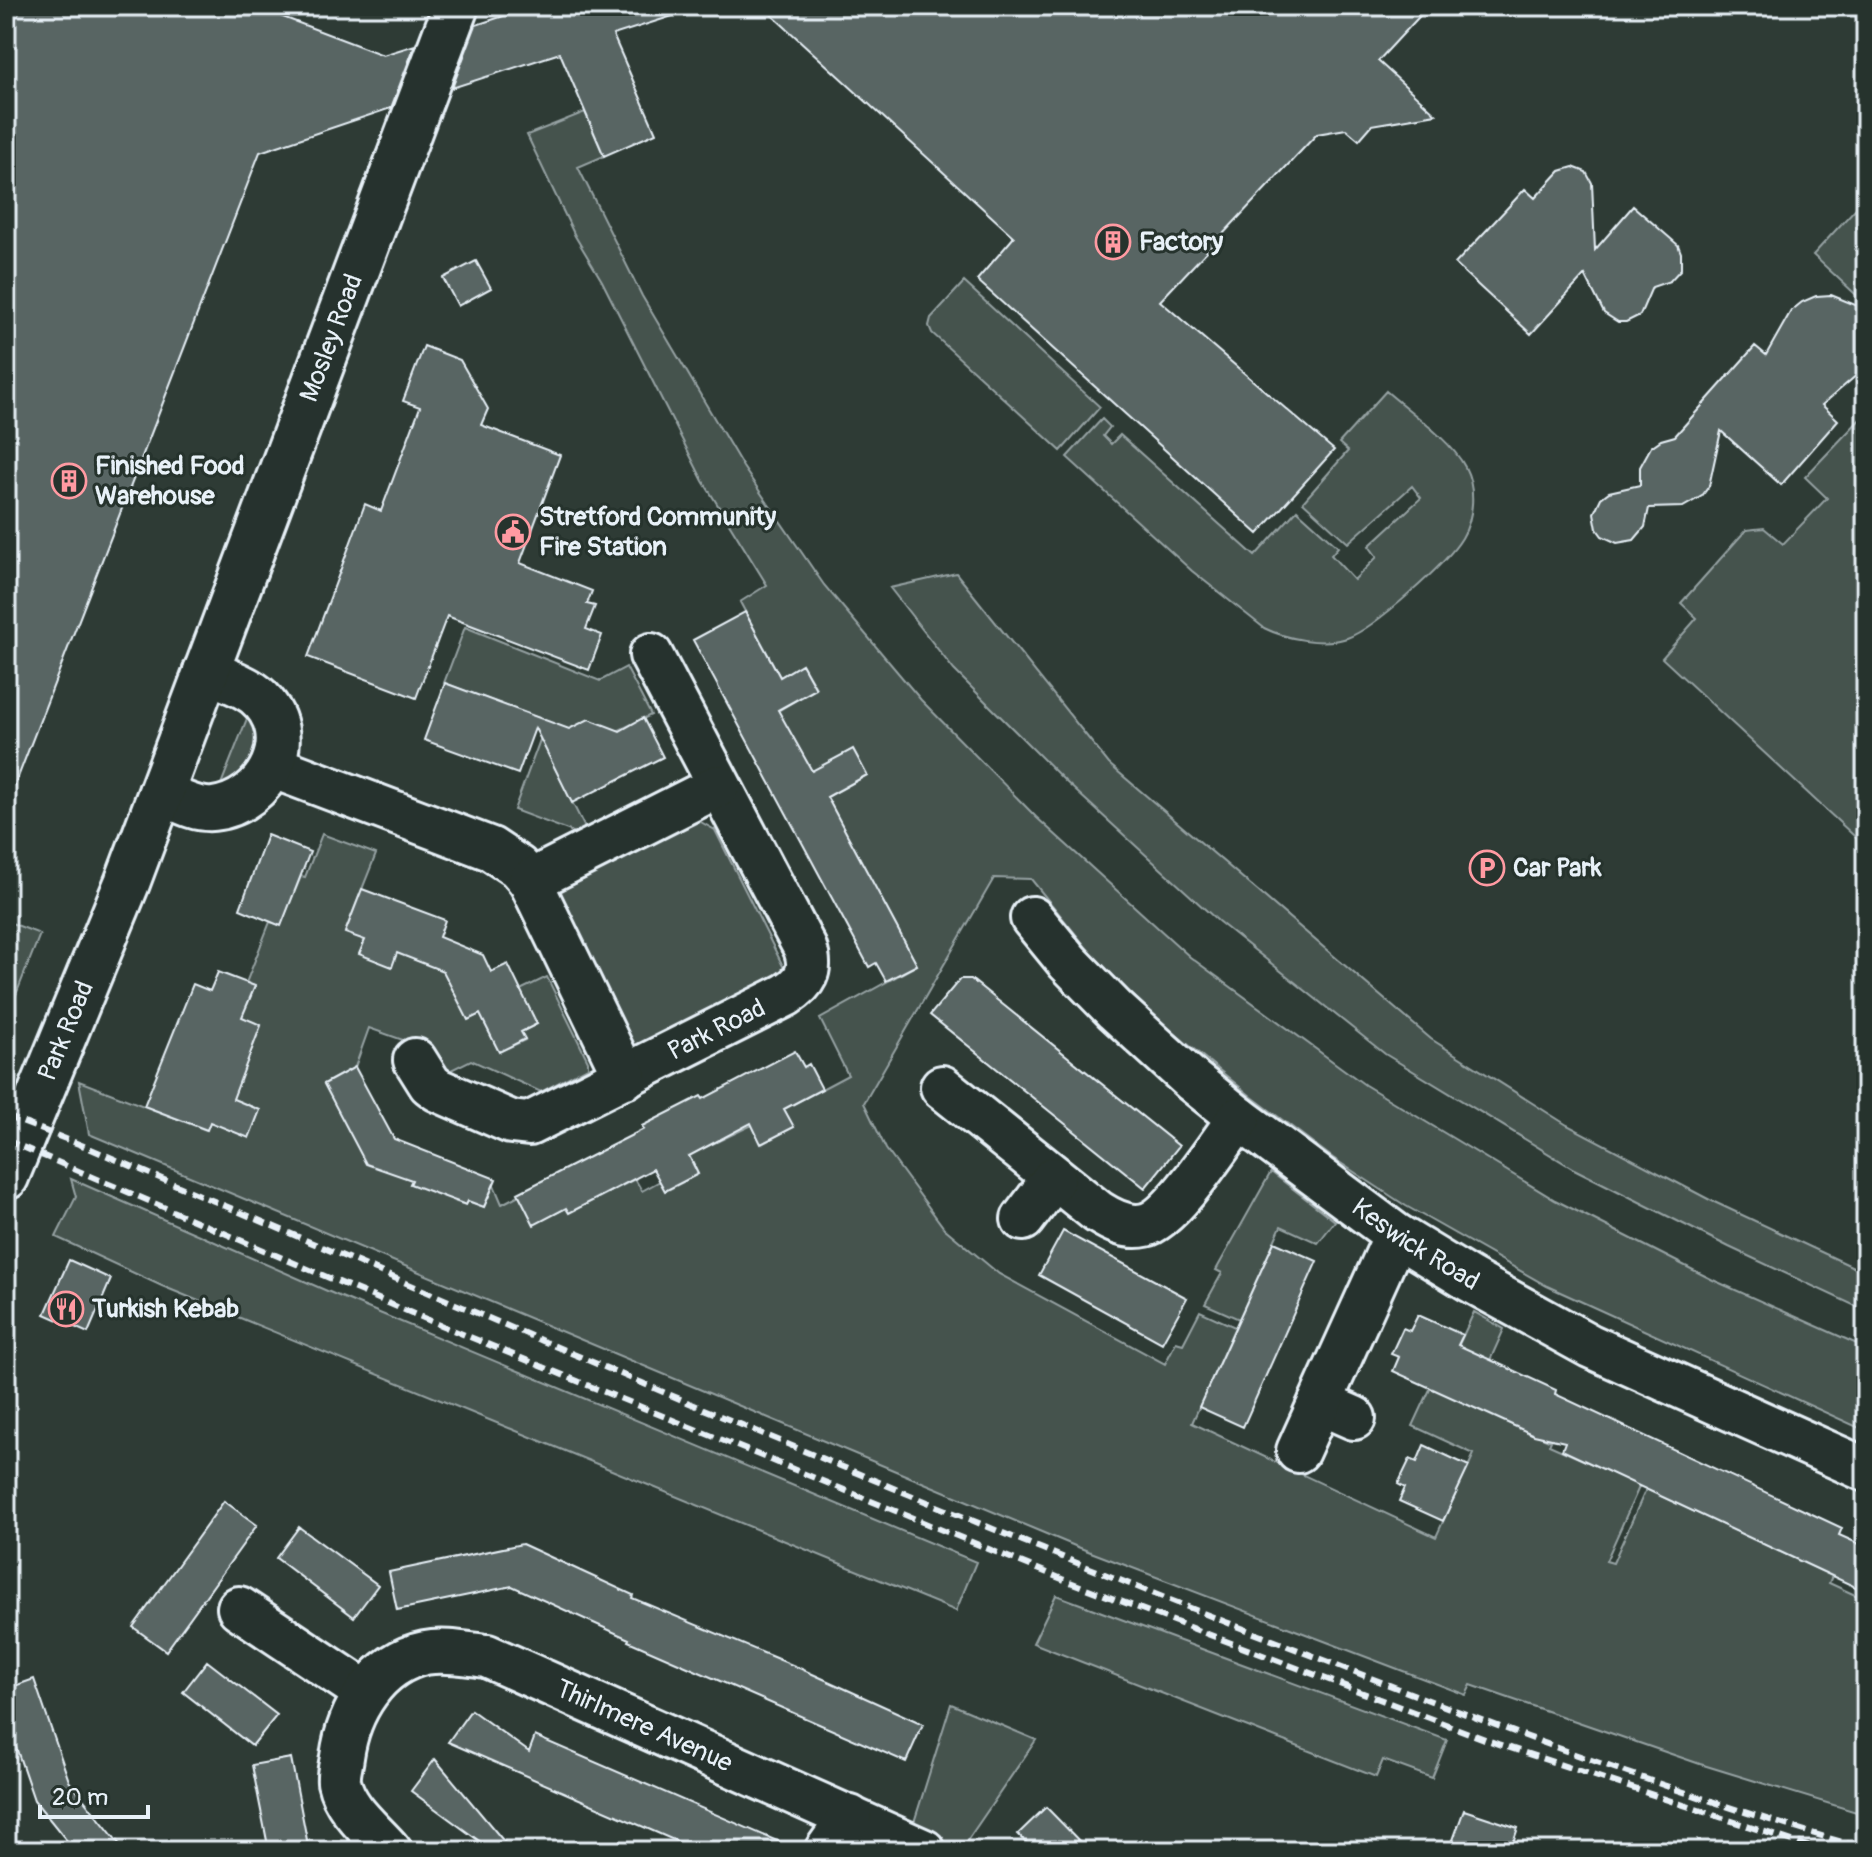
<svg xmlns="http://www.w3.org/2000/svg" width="1872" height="1857" font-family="Pangolin,sans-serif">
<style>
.green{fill:#45524e;stroke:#96a2a3;stroke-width:2}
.building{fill:#596563;stroke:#e8f1f8;stroke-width:2}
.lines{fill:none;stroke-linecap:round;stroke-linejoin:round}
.minor-casing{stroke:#e8f1f8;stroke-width:48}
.primary-casing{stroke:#e8f1f8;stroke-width:50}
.minor{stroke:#26332d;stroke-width:42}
.primary{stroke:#26332d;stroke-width:44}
.rail{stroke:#e8f1f8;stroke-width:6;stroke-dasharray:12 6;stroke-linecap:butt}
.labels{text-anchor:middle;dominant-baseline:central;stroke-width:6;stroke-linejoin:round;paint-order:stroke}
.poi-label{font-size:26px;font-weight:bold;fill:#e8f1f8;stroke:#26332d;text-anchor:start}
.street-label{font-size:26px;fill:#e8f1f8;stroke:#26332d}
</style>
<rect width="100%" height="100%" fill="#2e3b35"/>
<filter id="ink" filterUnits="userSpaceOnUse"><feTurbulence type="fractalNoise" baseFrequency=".0125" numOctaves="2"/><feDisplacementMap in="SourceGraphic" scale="16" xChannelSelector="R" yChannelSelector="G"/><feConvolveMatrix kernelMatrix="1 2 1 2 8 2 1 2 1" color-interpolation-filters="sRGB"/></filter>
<g filter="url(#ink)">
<path class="green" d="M585 112 604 156 578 167 642 296 743 467 824 585 921 700 1036 817 1190 957 1365 1085 1555 1200 1713 1280 1866 1348V1431L1547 1286 1406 1206 1333 1158 1252 1097 1156 1018 1094 957 1031 879 994 878 864 1103 886 1149 944 1228 999 1274 1165 1364 1176 1342 1183 1344 1200 1311 1235 1327 1192 1423 1436 1537 1474 1454 1413 1426 1431 1387 1438 1390 1474 1312 1504 1329 1470 1405 1551 1441 1549 1445 1640 1485 1606 1561 1613 1563 1646 1489 1832 1576 1829 1583 1866 1600V1815L1700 1764 1471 1685 1466 1695 1075 1546 89 1134 79 1081 206 1130 210 1122 249 1137 260 1110 219 1093 252 1049 261 1026 239 1016 247 1005 255 986 246 983 270 922 281 925 301 876 305 877 322 834 376 854 345 932 365 940 360 954 397 953 446 971 468 1020 480 1014 499 1052 525 1040 521 1032 537 1024 520 990 547 977 588 1061V1067L541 1092 471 1060 437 1077 420 1046 369 1028 355 1067 324 1084 363 1157 412 1180 410 1184 458 1198 456 1202 466 1205 468 1201 484 1207 494 1185 502 1204 519 1195 534 1224 566 1208 569 1213 635 1179 642 1191 660 1181 666 1191 698 1174 689 1155 752 1125 762 1144 793 1127 784 1109 848 1075 820 1019 917 965 827 797 867 775 853 749 813 773 778 711 816 688 802 664 780 677 740 602 767 585 703 481 602 281 575 236 527 135Z
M1866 197V304L1813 255Z
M964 282 1100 407 1061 451 932 333 929 326 931 318Z
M1386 391C1410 412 1451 440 1465 467 1476 488 1474 518 1462 538 1447 563 1375 628 1347 638 1323 646 1286 639 1264 628L1192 571 1067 457 1102 419 1110 427 1103 436 1111 444 1120 435 1255 556 1297 510 1338 547 1331 555 1354 580 1377 557 1369 546 1421 498 1412 486 1348 543 1303 502 1348 451 1339 443Z
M1866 413V847L1662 658 1697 618 1681 603 1746 530 1764 528 1783 544 1827 498 1805 477Z
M956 573 1109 764 1431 1039 1567 1125 1710 1200 1866 1273V1311L1729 1247 1574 1169 1385 1054 1218 921 1065 781 954 670 890 588Z
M465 627 600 681 626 667 651 715 552 762 586 830 578 834 514 810 547 721 444 683Z
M248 716 252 720 261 736 253 768 218 792Z
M699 821 715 830 785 970 782 977 640 1050 630 1047 557 895 563 886 690 823Z
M6 921 40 934 6 1020Z
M1271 1172 1335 1221 1318 1243 1281 1226 1239 1319 1205 1304 1222 1273 1216 1270Z
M71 1179 334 1294 976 1562 956 1611 162 1286 56 1237 76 1197Z
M1056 1595 1447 1740 1432 1778 1383 1760 1376 1777 1033 1643Z
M951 1704 1036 1740 960 1851H950L911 1832Z"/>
<path class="building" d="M6 6H254L383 55 415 45 391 108 260 152 8 803H6Z
M534 6H684L685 12 613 35 656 133 604 156 560 53 452 88 476 25Z
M762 6H1429L1378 61 1436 114 1372 125 1359 140 1346 129 1317 134 1160 301 1334 450 1258 534 977 280 1014 237Z
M1573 167 1586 172 1592 183 1595 250 1633 206 1678 245 1681 253V269L1670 281 1652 287 1640 315 1626 322H1618L1604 313 1585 275 1531 334 1455 264 1525 189 1535 198 1560 171Z
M476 261 491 288 458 306 443 278Z
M1831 295 1858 306 1866 316V367L1822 405 1838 420 1781 485 1721 431 1709 486 1702 496 1683 507 1649 508 1645 527 1634 540 1617 543 1602 536 1597 529 1594 513 1601 498 1609 492 1640 485V467L1651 447 1661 440 1675 436 1755 346 1766 355 1791 311 1802 302 1816 296Z
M424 346 460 360 488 409 481 425 560 455 520 563 592 591 587 604 595 606 586 629 602 635 589 670 447 616 416 698 308 657 365 504 381 511 420 407 403 401Z
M745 612 780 677 802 664 816 689 778 710 812 771 853 749 867 775 827 797 917 965 886 981 876 963 869 967 693 640Z
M445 683 569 729 589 719 620 731 643 718 663 757 572 803 535 728 518 774 424 740Z
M267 835 310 852 281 926 240 909Z
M362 889 445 920 439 937 483 955 491 972 508 964 537 1024 521 1032 525 1039 499 1052 480 1014 468 1020 443 971 397 953 392 967 359 954 365 940 345 933Z
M218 972 255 986 242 1017 261 1025 233 1099 260 1110 249 1138 210 1122 207 1130 144 1106 193 984 210 991Z
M960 979H971L1179 1146 1145 1188 930 1015Z
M795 1051 804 1067 809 1064 822 1089 784 1109 794 1127 761 1144 751 1123 689 1156 698 1174 665 1191 653 1169 569 1213 566 1208 534 1225 518 1193 644 1129 642 1126 701 1096 703 1099Z
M355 1067 394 1139 496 1179 484 1207 468 1201 466 1205 410 1184 412 1180 366 1164 324 1084Z
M1063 1231 1187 1298 1162 1343 1039 1275Z
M1274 1242 1317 1261 1243 1427 1199 1407Z
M69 1260 111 1279 88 1333 45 1314Z
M1418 1315 1463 1335 1458 1345 1556 1390 1555 1394 1842 1528 1839 1535 1866 1547V1592L1562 1450 1565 1442 1534 1435 1393 1371 1399 1357 1391 1354 1403 1328 1410 1331Z
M1424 1445 1469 1466 1443 1521 1399 1501 1405 1488 1398 1484 1410 1459 1417 1462Z
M224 1501 257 1525 166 1651 133 1627Z
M299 1527 378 1585 354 1617 276 1558Z
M522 1544 633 1595 632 1598 797 1667 923 1724 906 1762 628 1641 629 1639 512 1586 397 1610 389 1572Z
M207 1661 277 1715 252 1746 183 1692Z
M34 1679 69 1781 125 1851H75L34 1800 6 1718V1689Z
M471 1710 529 1752 535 1736 800 1851H699L448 1742Z
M291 1758 308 1845 269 1851 252 1765Z
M435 1759 512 1851H493L411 1791Z
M1046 1807 1089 1851H1035L1018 1834Z
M1464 1810 1518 1828 1510 1851H1449Z"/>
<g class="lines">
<g class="minor-casing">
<g id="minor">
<path d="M274 767 491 849 518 867 530 881"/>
<path d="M160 793C176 799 195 811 213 809 267 803 303 735 256 695 242 684 222 678 205 671"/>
<path id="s1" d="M1032 918 1068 962 1115 1010 1193 1081 1239 1118 1396 1235 1470 1280 1590 1346 1866 1470"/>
<path id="s2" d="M415 1060 430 1084 438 1090 511 1122 529 1124 786 995C805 983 813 971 805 948L651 655"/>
<path d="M625 1077 530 881 718 786"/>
<path d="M942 1087 1098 1212C1112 1221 1128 1229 1145 1225 1172 1219 1221 1142 1239 1118"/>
<path d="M1023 1219 1054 1178"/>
<path d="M1320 1403 1354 1418"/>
<path d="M1298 1451 1396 1235"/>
<path d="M239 1608 365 1692"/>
<path id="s3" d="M390 1851C372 1830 345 1810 339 1782 338 1774 341 1765 342 1757 348 1712 376 1663 425 1653 445 1649 467 1654 487 1656L924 1851"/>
<path d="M826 1851 850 1817"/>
</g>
</g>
<g class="primary-casing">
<g id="primary">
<path id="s4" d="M6 1177 127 883 456 6"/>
</g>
</g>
<use href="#minor" class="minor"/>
<use href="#primary" class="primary"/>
<path class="rail" d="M6 1116 84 1146C465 1307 845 1473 1231 1624 1440 1705 1650 1787 1866 1849
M6 1140 416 1315 1062 1579 1498 1744 1823 1851"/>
</g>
</g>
<defs>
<g id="building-ring" transform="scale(1.8)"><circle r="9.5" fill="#26332d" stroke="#ff9aa2" stroke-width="1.5"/><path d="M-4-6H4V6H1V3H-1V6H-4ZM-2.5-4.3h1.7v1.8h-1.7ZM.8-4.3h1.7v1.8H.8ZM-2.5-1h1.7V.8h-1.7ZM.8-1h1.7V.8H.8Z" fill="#ff9aa2"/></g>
<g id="civic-ring" transform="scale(1.8)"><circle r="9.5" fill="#26332d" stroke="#ff9aa2" stroke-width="1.5"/><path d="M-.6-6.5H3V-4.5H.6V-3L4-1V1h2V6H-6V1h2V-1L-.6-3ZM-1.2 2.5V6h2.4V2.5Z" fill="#ff9aa2"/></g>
<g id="parking-ring" transform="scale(1.8)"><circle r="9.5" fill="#26332d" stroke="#ff9aa2" stroke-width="1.5"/><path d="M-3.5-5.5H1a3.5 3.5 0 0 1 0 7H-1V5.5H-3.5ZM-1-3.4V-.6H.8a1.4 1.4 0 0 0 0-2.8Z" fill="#ff9aa2"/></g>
<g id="restaurant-ring" transform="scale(1.8)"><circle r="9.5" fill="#26332d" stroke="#ff9aa2" stroke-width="1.5"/><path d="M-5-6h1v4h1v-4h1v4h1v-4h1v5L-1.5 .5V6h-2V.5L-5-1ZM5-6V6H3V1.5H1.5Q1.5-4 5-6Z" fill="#ff9aa2"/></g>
</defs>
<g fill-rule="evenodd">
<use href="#building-ring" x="1113" y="242"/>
<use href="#building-ring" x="69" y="481"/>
<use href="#civic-ring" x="513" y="532"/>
<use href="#parking-ring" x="1487" y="868"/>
<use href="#restaurant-ring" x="66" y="1309"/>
</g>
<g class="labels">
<g class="poi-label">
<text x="1139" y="242">Factory</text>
<text x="95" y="466">Finished Food<tspan x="95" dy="30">Warehouse</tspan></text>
<text x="539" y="517">Stretford Community<tspan x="539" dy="30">Fire Station</tspan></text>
<text x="1513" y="868">Car Park</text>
<text x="92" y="1309">Turkish Kebab</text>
</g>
<g class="street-label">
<text stroke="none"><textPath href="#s4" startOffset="900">Mosley Road</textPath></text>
<text stroke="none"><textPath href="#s4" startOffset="158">Park Road</textPath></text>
<text stroke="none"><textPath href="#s2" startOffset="346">Park Road</textPath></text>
<text stroke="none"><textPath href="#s1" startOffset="506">Keswick Road</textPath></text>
<text stroke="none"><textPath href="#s3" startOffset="488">Thirlmere Avenue</textPath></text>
</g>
</g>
<rect width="1872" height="1857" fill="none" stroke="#26332d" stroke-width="32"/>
<rect x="16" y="16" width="1840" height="1825" fill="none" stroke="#e8f1f8" stroke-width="3" filter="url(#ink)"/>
<path d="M40 1805v12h108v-12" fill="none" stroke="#e8f1f8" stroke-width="4"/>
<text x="52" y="1805" font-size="24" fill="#e8f1f8" stroke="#26332d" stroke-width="6" paint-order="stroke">20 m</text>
</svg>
